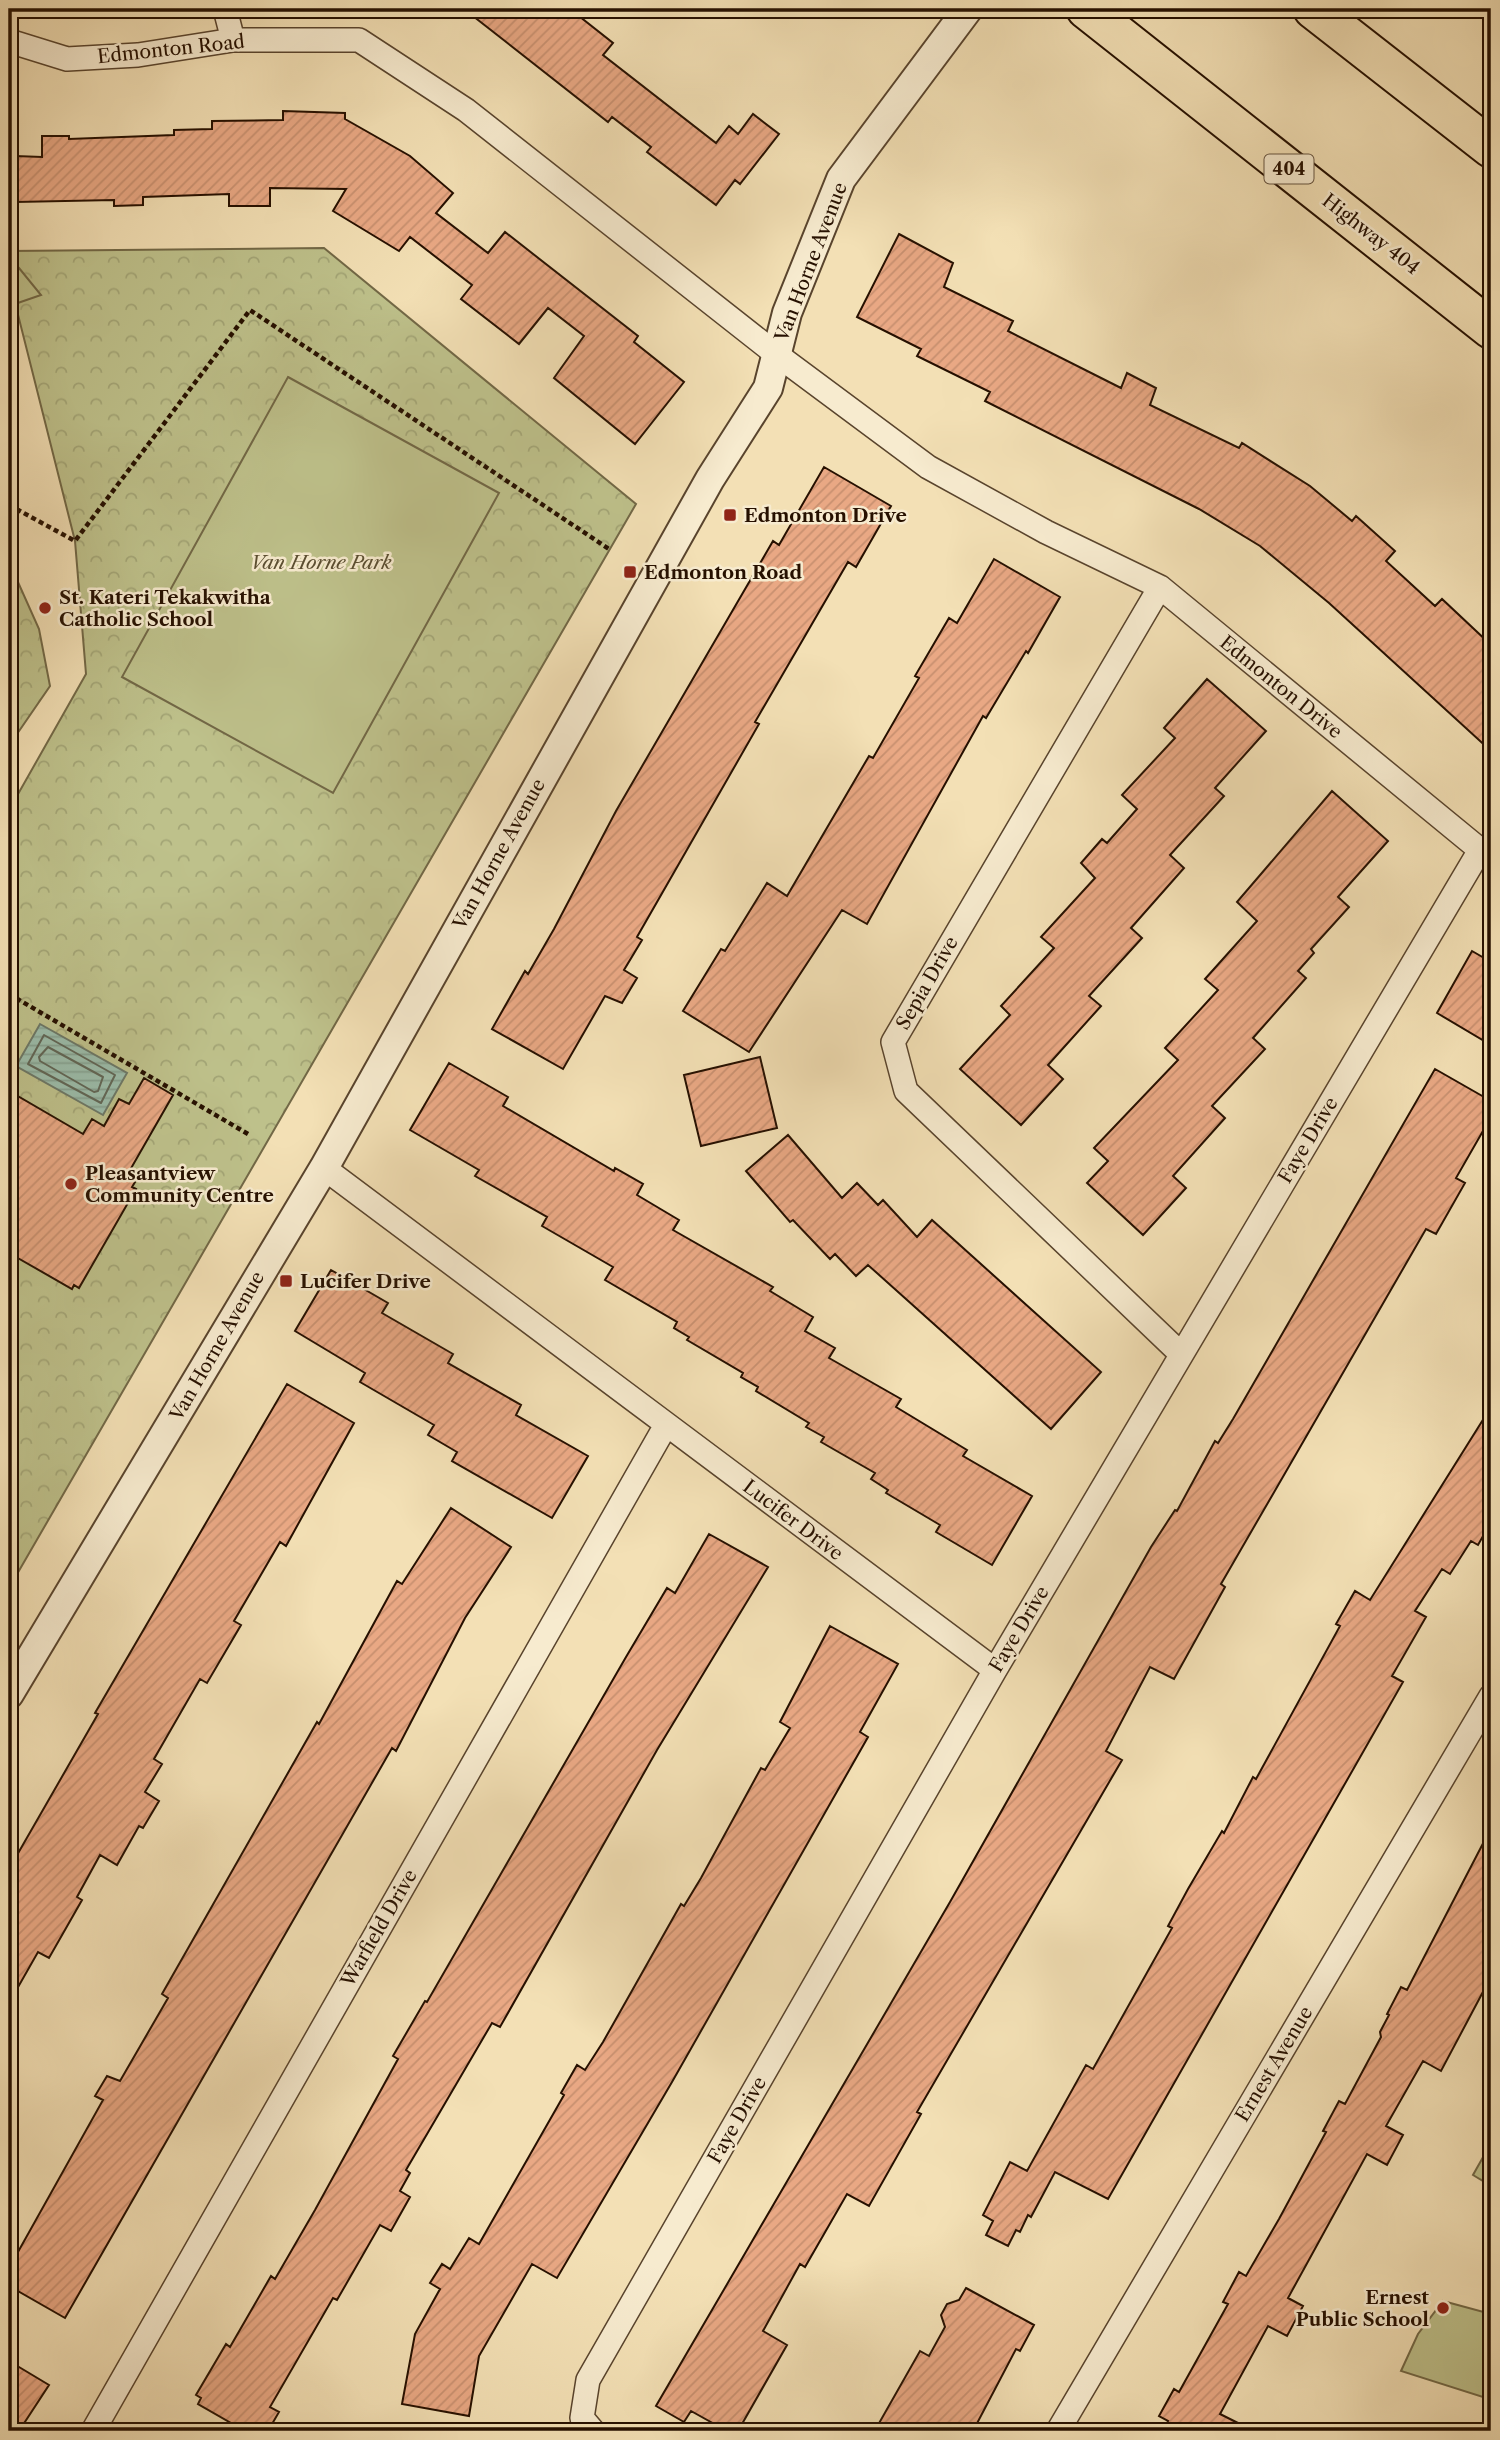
<svg xmlns="http://www.w3.org/2000/svg" width="1500" height="2440" font-family="'Libre Caslon Text',serif">
<style>
.park{fill:url(#park-crowns);stroke:#726846;stroke-width:2}
.pitch{fill:#bec18b;stroke:#726846;stroke-width:2}
.water{fill:url(#water-rules);stroke:#6c7867;stroke-width:2}
.lines{fill:none;stroke-linecap:round;stroke-linejoin:round}
.shore{stroke:#606656;stroke-width:2}
.building{fill:url(#building-hatch);stroke:#261000;stroke-width:2}
.service-casing{stroke:#59442d;stroke-width:14}
.minor-casing{stroke:#59442d;stroke-width:26}
.tertiary-casing{stroke:#59442d;stroke-width:32}
.motorway-casing{stroke:#261000;stroke-width:42}
.path{stroke:#261000;stroke-width:4.5;stroke-dasharray:5 3.5;stroke-linecap:butt}
.service{stroke:#f7ebcf;stroke-width:10}
.minor{stroke:#f7ebcf;stroke-width:23}
.tertiary{stroke:#f7ebcf;stroke-width:28}
.motorway{stroke:#f3e0b5;stroke-width:38}
.poi-dot{fill:#8f2418;stroke:#f7ebcf;stroke-width:2.5}
.labels{text-anchor:middle;dominant-baseline:central;stroke-width:5;stroke-linejoin:round;paint-order:stroke}
.shield{fill:#f7ebcf;stroke:#65523e;stroke-width:2}
.shield-label{font-size:18px;font-weight:bold;fill:#261000}
.street-label{font-size:19px;fill:#261000;stroke:#f7ebcf}
.poi-label{font-size:19px;font-weight:bold;fill:#261000;stroke:#f7ebcf;text-anchor:start}
.park-label{font-size:19px;font-style:italic;fill:#5b4e31;stroke:#f7ebcf}
</style>
<defs>
<pattern id="park-crowns" width="20" height="18" patternUnits="userSpaceOnUse" patternTransform="scale(1.75)"><rect width="20" height="18" fill="#bec18b"/><path d="M2 6a3 3 0 1 1 6 0M12 15a3 3 0 1 1 6 0" fill="none" stroke="#a3a576"/></pattern>
<pattern id="water-rules" width="6" height="5" patternUnits="userSpaceOnUse" patternTransform="scale(1.75)"><rect width="6" height="5" fill="#9bbdab"/><path d="M0 2.5h6" fill="none" stroke="#85a191"/></pattern>
<pattern id="building-hatch" width="6" height="6" patternUnits="userSpaceOnUse" patternTransform="scale(1.75)"><rect width="6" height="6" fill="#e9a884"/><path d="M-1 1l2-2M0 6l6-6M5 7l2-2" fill="none" stroke="#c89070"/></pattern>
</defs>
<rect width="100%" height="100%" fill="#f3e0b5"/>
<filter id="stains"><feTurbulence type="fractalNoise" baseFrequency=".00286" numOctaves="4"/><feColorMatrix values="0 0 0 0 .2 0 0 0 0 .09 0 0 0 0 .02 0 0 0 .5 -.17"/></filter>
<radialGradient id="worn" r=".72"><stop offset=".6" stop-color="#630" stop-opacity="0"/><stop offset="1" stop-color="#630" stop-opacity=".3"/></radialGradient>
<path class="park" d="M324 248 636 504 9 1588V810L86 674 75 541 9 279V251Z
M9 562 39 629 50 686 17 734 9 738Z
M1491 2143V2186L1473 2175Z"/>
<path class="pitch" d="M19 268 41 295 9 306V272Z
M288 377 499 493 333 793 122 677Z
M1443 2301 1491 2314V2370L1486 2398 1401 2371 1418 2334Z"/>
<path class="water" d="M40 1024 127 1073 103 1115 16 1066Z"/>
<g class="lines">
<path class="shore" d="M44 1035 115 1075 101 1103 28 1064Z
M48 1047 103 1077 98 1091 94 1092 40 1061 39 1057Z"/>
</g>
<path class="building" d="M464 9H570L613 43 603 55 716 143 729 126 738 134 753 114 779 134 740 184 735 180 716 205 647 152 651 147 612 117 608 122Z
M283 111 345 113V119L410 156 453 193 436 213 488 253 505 232 638 336 634 342 684 382 635 444 554 378 584 336 548 308 519 344 461 299 472 285 410 237 399 251 333 211 346 189 270 188V206H229V194L143 197V205L114 206V200L16 202V156L42 157V136H69V139L174 135V130L212 129V121L283 120Z
M899 234 953 263 944 287 1013 321 1008 331 1121 388 1127 373 1156 388 1150 405 1239 448 1242 443 1310 486 1352 521 1356 516 1395 551 1386 561 1435 606 1442 599 1491 645V751L1329 603 1260 546 1199 509 985 401 990 392 917 356 921 349 857 317Z
M824 467 891 506 856 567 848 562 755 722 759 724 637 937 642 940 624 970 637 978 622 1003 605 996 563 1069 492 1029 525 971 528 974 554 929 616 811 773 541 779 545Z
M994 559 1060 597 1028 653 1026 651 986 718 983 716 867 924 842 910 749 1052 683 1011 721 949 725 951 767 883 787 896 869 756 873 758 919 678 915 676 949 618 957 623Z
M1207 679 1266 731 1215 788 1224 796 1170 855 1184 868 1131 928 1142 938 1089 996 1101 1006 1048 1065 1063 1079 1021 1125 960 1069 1010 1015 1001 1006 1054 948 1041 937 1095 878 1081 863 1102 839 1107 843 1137 809 1122 795 1175 738 1164 728Z
M1332 791 1388 841 1338 897 1349 907 1311 949 1314 953 1298 971 1306 978 1253 1038 1265 1049 1212 1106 1225 1118 1173 1176 1186 1188 1143 1235 1087 1183 1108 1161 1094 1148 1178 1060 1165 1048 1218 990 1205 979 1257 921 1237 902Z
M1472 951 1491 962V1045L1437 1013Z
M760 1057 777 1128 701 1146 684 1075Z
M449 1063 508 1097 503 1106 614 1171 615 1168 643 1184 637 1195 679 1220 673 1230 773 1287 770 1291 813 1317 805 1331 835 1348 829 1358 901 1399 896 1407 967 1450 963 1456 1032 1496 992 1565 936 1532 940 1525 886 1493 888 1490 871 1479 875 1473 821 1442 824 1437 806 1427 809 1423 756 1391 758 1387 741 1377 743 1373 687 1340 689 1337 674 1328 677 1322 605 1280 613 1267 542 1226 547 1217 475 1176 479 1170 410 1130Z
M1435 1069 1491 1101V1117L1456 1178 1465 1183 1436 1234 1426 1229 1221 1584 1225 1587 1174 1679 1150 1667 1106 1751 1122 1760 917 2112 921 2114 869 2206 847 2194 805 2267 800 2264 763 2331 787 2345 738 2431H727L691 2411 684 2422 656 2406 950 1902 1151 1547 1175 1510 1177 1511 1215 1441 1218 1443 1233 1419Z
M144 1078 173 1095 126 1177 135 1182 132 1187 136 1189 79 1288 74 1285 72 1289 9 1253V1091L83 1134 92 1119 104 1126 119 1099 129 1104Z
M788 1135 842 1198 857 1183 878 1205 883 1200 917 1237 932 1220 1101 1372 1051 1429 868 1265 856 1276 835 1254 830 1259 793 1220 790 1222 746 1171Z
M331 1270 388 1303 382 1313 453 1354 448 1363 521 1405 516 1415 588 1456 552 1518 452 1461 457 1452 428 1435 434 1425 360 1382 365 1373 295 1331Z
M287 1384 354 1423 286 1546 280 1542 234 1621 241 1625 207 1683 200 1679 154 1759 162 1764 145 1792 159 1801 143 1828 139 1826 117 1865 100 1855 77 1897 82 1900 49 1958 38 1952 9 2003V1869L98 1714 95 1713Z
M1491 1407V1522L1478 1545 1471 1541 1450 1574 1442 1569 1415 1611 1426 1617 1392 1676 1403 1682 1108 2199 1055 2172 1031 2217 1028 2215 1020 2232 1016 2230 1008 2246 986 2235 993 2221 983 2215 1010 2162 1027 2171 1086 2065 1093 2069 1172 1928 1168 1926 1188 1889 1222 1831 1224 1833 1253 1777 1256 1779 1340 1626 1336 1624 1355 1591 1370 1600Z
M451 1508 511 1547 465 1618 396 1751 392 1748 65 2318 9 2286V2268L103 2100 95 2096 107 2076 120 2081 168 1998 162 1994 317 1722 319 1724 397 1581 402 1584Z
M709 1534 768 1567 657 1750 500 2027 492 2023 406 2170 410 2173 400 2191 410 2197 391 2231 380 2225 337 2300 333 2298 270 2407 279 2412 268 2431H245L198 2404 201 2398 196 2395 226 2344 230 2347 271 2276 275 2279 315 2210 398 2059 393 2056 425 2001 427 2002 626 1657 667 1588 675 1593Z
M830 1626 898 1664 860 1732 868 1737 672 2082 557 2278 532 2264 479 2356 469 2416 402 2404 415 2334 440 2289 430 2283 442 2264 450 2269 469 2238 479 2244 564 2095 561 2093 577 2065 585 2070 603 2042 681 1904 684 1906 701 1878 761 1768 765 1770 790 1728 780 1722Z
M1491 1828V1994L1484 1990 1441 2071 1423 2061 1386 2126 1403 2135 1387 2165 1367 2154 1288 2298 1303 2306 1287 2336 1268 2326 1220 2414 1254 2431H1163L1168 2421 1159 2416 1174 2389 1179 2392 1228 2304 1223 2302 1239 2272 1246 2276 1279 2219 1326 2132 1323 2131 1339 2101 1345 2104 1381 2037 1380 2032 1389 2015 1387 2014 1401 1987 1407 1990Z
M966 2288 1034 2325 1020 2351 1016 2349 973 2431H891L878 2425 920 2351 929 2356 945 2327 941 2315 947 2304 959 2300Z
M9 2361 49 2385 19 2431H9Z"/>
<g class="lines">
<g class="service-casing">
<path id="service" d="M1351 2431H1357"/>
</g>
<g class="minor-casing">
<path id="minor" d="M225 9 233 40
M9 41 67 59 138 55 233 40H359L466 110 776 354 928 467 1046 532 1160 587 1490 858
M1160 587 893 1042 906 1091 1181 1354
M324 1168 995 1670
M93 2431 666 1425
M593 2431 582 2418 588 2380 995 1670 1480 850
M1058 2431 1491 1696"/>
</g>
<g class="tertiary-casing">
<path id="tertiary" d="M9 1694 324 1168 710 479 768 388 787 313 841 179 968 9"/>
</g>
<g class="motorway-casing">
<path id="motorway" d="M1086 9 1491 329
M1313 9 1491 148"/>
</g>
<path class="path" d="M9 505 75 541 250 310 609 549
M9 994 248 1134"/>
<use href="#service" class="service"/>
<use href="#minor" class="minor"/>
<use href="#tertiary" class="tertiary"/>
<use href="#motorway" class="motorway"/>
</g>
<g class="poi-dot">
<rect x="723" y="508" width="14" height="14" rx="3.5"/>
<rect x="623" y="565" width="14" height="14" rx="3.5"/>
<circle cx="45" cy="608" r="7"/>
<circle cx="71" cy="1184" r="7"/>
<rect x="279" y="1274" width="14" height="14" rx="3.5"/>
<circle cx="1443" cy="2308" r="7"/>
</g>
<g class="labels">
<rect class="shield" x="1264.5" y="154.5" width="49" height="29" rx="5"/>
<g class="shield-label">
<text x="1289" y="169">404</text>
</g>
<g class="street-label">
<text transform="translate(171 49) rotate(-6)">Edmonton Road</text>
<text transform="translate(1371 234) rotate(38)">Highway 404</text>
<text transform="translate(811 262) rotate(-69)">Van Horne Avenue</text>
<text transform="translate(1281 687) rotate(39)">Edmonton Drive</text>
<text transform="translate(499 854) rotate(-61)">Van Horne Avenue</text>
<text transform="translate(927 983) rotate(-60)">Sepia Drive</text>
<text transform="translate(1308 1140) rotate(-59)">Faye Drive</text>
<text transform="translate(217 1346) rotate(-60)">Van Horne Avenue</text>
<text transform="translate(793 1520) rotate(37)">Lucifer Drive</text>
<text transform="translate(1019 1629) rotate(-59)">Faye Drive</text>
<text transform="translate(379 1928) rotate(-60)">Warfield Drive</text>
<text transform="translate(1274 2064) rotate(-59)">Ernest Avenue</text>
<text transform="translate(737 2120) rotate(-60)">Faye Drive</text>
</g>
<g class="poi-label">
<text x="744" y="515">Edmonton Drive</text>
<text x="644" y="572">Edmonton Road</text>
<text x="59" y="597">St. Kateri Tekakwitha<tspan x="59" dy="22">Catholic School</tspan></text>
<text x="85" y="1173">Pleasantview<tspan x="85" dy="22">Community Centre</tspan></text>
<text x="300" y="1281">Lucifer Drive</text>
<text x="1429" y="2297" text-anchor="end">Ernest<tspan x="1429" dy="22">Public School</tspan></text>
</g>
<g class="park-label">
<text x="321" y="562">Van Horne Park</text>
</g>
</g>
<rect width="1500" height="2440" fill="none" stroke="#f3e0b5" stroke-width="35"/>
<rect x="10" y="10" width="1479" height="2419" fill="none" stroke="#261000" stroke-width="3.5"/>
<rect x="18" y="18" width="1465" height="2405" fill="none" stroke="#261000" stroke-width="2"/>
<rect width="100%" height="100%" filter="url(#stains)"/>
<rect width="100%" height="100%" fill="url(#worn)"/>
</svg>
